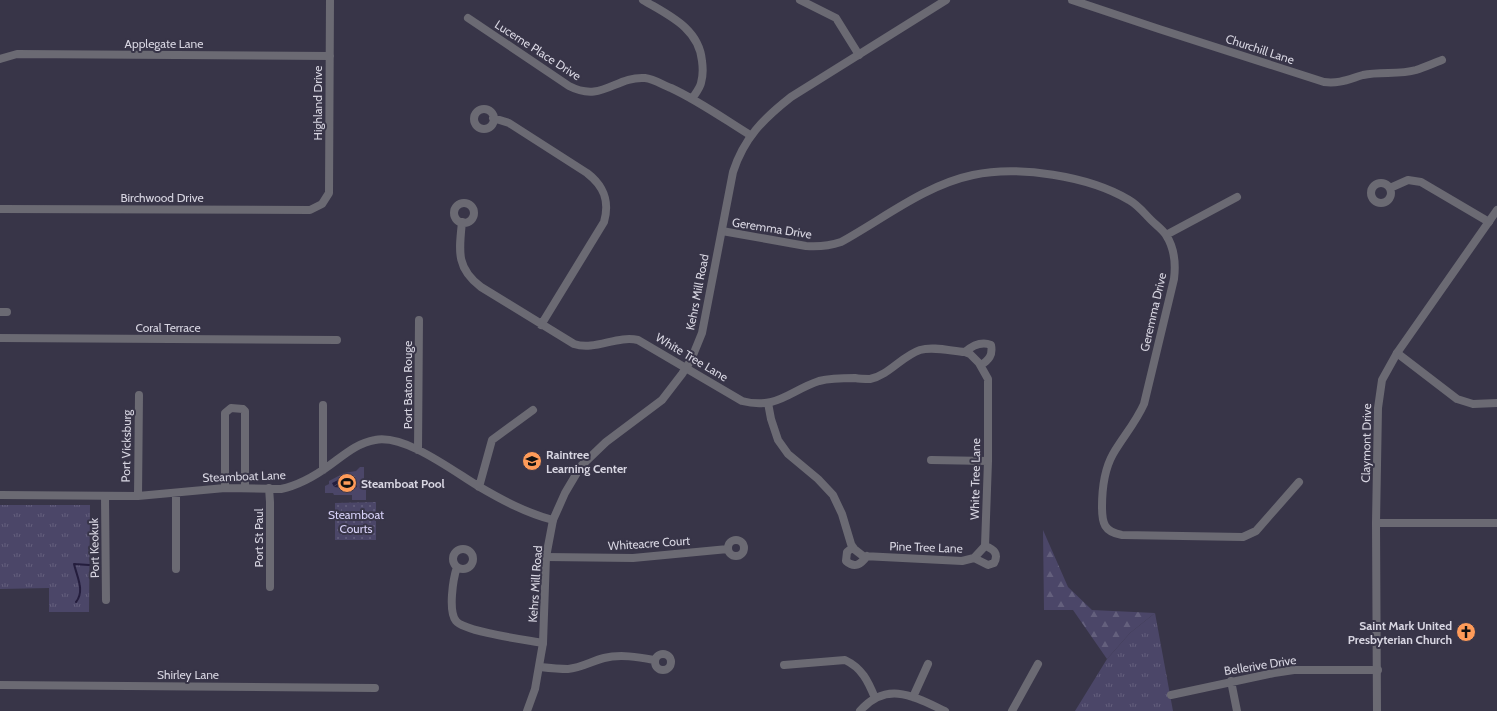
<svg xmlns="http://www.w3.org/2000/svg" width="1497" height="711" font-family="Cabin,sans-serif">
<style>
.grass{fill:url(#grass-tufts)}
.forest{fill:url(#forest-firs)}
.park{fill:url(#park-dots)}
.pitch{fill:#4b4668}
.water{fill:url(#water-waves)}
.lines{fill:none;stroke-linecap:round;stroke-linejoin:round}
.stream{stroke:#241d3d;stroke-width:2}
.minor{stroke:#6b6a73;stroke-width:8}
.tertiary{stroke:#6b6a73;stroke-width:8}
.labels{text-anchor:middle;dominant-baseline:central;stroke-width:4;stroke-linejoin:round;paint-order:stroke}
.street-label{font-size:12px;fill:#d7d5e1;stroke:#383548}
.poi-label{font-size:12px;font-weight:bold;fill:#d7d5e1;stroke:#383548;text-anchor:start}
.park-label{font-size:12px;fill:#d7d1f8;stroke:#383548}
</style>
<defs>
<pattern id="grass-tufts" width="24" height="20" patternUnits="userSpaceOnUse"><rect width="24" height="20" fill="#4b4668"/><path d="M3 7l-1-3M5 7V3M7 7l1-3M15 17l-1-3M17 17v-4M19 17l1-3" fill="none" stroke="#64607d"/></pattern>
<pattern id="forest-firs" width="22" height="20" patternUnits="userSpaceOnUse"><rect width="22" height="20" fill="#4b4668"/><path d="M5 1l3.5 6h-7zM16 11l3.5 6h-7z" fill="#64607d"/></pattern>
<pattern id="park-dots" width="8" height="8" patternUnits="userSpaceOnUse"><rect width="8" height="8" fill="#4b4668"/><path d="M2 2h.1M6 6h.1" fill="none" stroke="#64607d" stroke-width="1.8" stroke-linecap="round"/></pattern>
<pattern id="water-waves" width="16" height="10" patternUnits="userSpaceOnUse"><rect width="16" height="10" fill="#241d3d"/><path d="M0 5q4-4 8 0t8 0" fill="none" stroke="#433d59"/></pattern>
</defs>
<rect width="100%" height="100%" fill="#383548"/>
<path class="grass" d="M0 505H90L89 612H49V588L0 589Z
M1155 613 1173 711H1075L1107 659 1130 633Z"/>
<path class="forest" d="M1043 530 1068 587 1092 610 1155 613 1130 633 1107 659 1073 610H1044Z"/>
<path class="park" d="M376 502V540H335V503Z"/>
<path class="pitch" d="M360 467H364V487L366 488V500H352V495H334L333 493H325V486L329 484V481L344 473 356 471Z
M342 507H368V519H342Z
M368 523 369 536H342V523Z"/>
<path class="water" d="M346 476 349 482H355L357 487 345 492 343 488 334 487 332 483Z"/>
<g class="lines">
<path class="stream" d="M76 602C85 591 77 577 74 564L89 565"/>
<path class="minor" d="M643 0C668 15 699 28 702 61 703 68 703 76 701 83 700 88 695 94 692 99
M800 0 836 18 859 55
M1072 0 1159 29 1324 82C1339 84 1349 79 1363 75 1380 71 1399 75 1416 70 1425 67 1434 63 1442 60
M468 18 569 86C602 103 615 76 645 78 654 79 663 85 671 88 699 101 724 119 750 135
M0 59 17 54 330 56
M474 119a10 10 0 1 1 20 0a10 10 0 1 1-20 0Z
M493 118 509 123 587 173C604 186 610 201 604 222L541 325
M1371 193a10 10 0 1 1 20 0a10 10 0 1 1-20 0Z
M1390 188 1408 180 1421 182 1489 222
M454 213a10 10 0 1 1 20 0a10 10 0 1 1-20 0Z
M0 209 310 210 322 204 329 193 330 0
M462 222C459 251 456 268 481 287L574 344C595 351 617 335 638 340L742 401C777 410 789 391 819 381 831 378 842 378 855 378 860 379 865 379 870 379 889 375 902 356 920 350 933 346 951 351 965 352L970 354 979 363 988 379V461L985 546 974 558 962 561 863 556 854 549 851 544 842 514 833 495 818 479 788 454 778 440 771 419 768 403
M722 231 806 246C819 247 829 246 841 242 883 219 925 185 973 175 1018 165 1089 176 1129 200 1138 205 1144 213 1151 220 1156 225 1163 230 1166 235 1175 249 1176 263 1174 279L1144 404C1136 422 1123 437 1113 454 1104 470 1102 488 1102 507 1102 523 1104 532 1122 535L1243 537 1256 531 1299 482
M1166 235 1237 197
M0 312H7
M0 338 337 340
M965 352C972 346 981 341 991 345 993 355 989 360 981 365
M1397 353 1457 399 1473 404 1497 403
M323 405V470
M418 450 419 320
M931 460 988 461
M479 487 492 440 533 410
M225 488V413L231 408 243 409 245 411V488
M269 488 270 502V587
M0 495 138 496 225 488 281 489C300 485 315 476 330 465 344 455 357 443 375 440 405 434 453 471 478 486 502 500 526 513 553 520
M105 496 106 600
M138 496 139 395
M1376 523H1497
M728 548a8 8 0 1 1 16 0a8 8 0 1 1-16 0Z
M853 547 847 552 846 561C855 569 861 564 867 556
M453 559a10 10 0 1 1 20 0a10 10 0 1 1-20 0Z
M546 557 633 558 728 549
M974 558 988 565 994 563C999 554 994 549 985 546
M457 567C453 579 448 611 456 621 465 632 527 640 543 643
M176 569V493
M655 662a8 8 0 1 1 16 0a8 8 0 1 1-16 0Z
M784 665 845 660C862 668 868 681 875 698
M540 667C549 668 559 669 568 669 581 668 592 661 604 658 620 654 638 657 654 660
M1231 681 1237 711
M0 685 375 688
M1171 695 1274 673 1294 670H1378
M913 697 928 664
M860 711C887 680 915 697 945 711
M1012 711 1038 664"/>
<path class="tertiary" d="M527 711 535 689 543 643 546 557 553 520 565 493 581 466 606 442 662 400 682 374 691 360 702 333 733 172C744 138 763 119 791 97L946 0
M1377 711 1376 523 1378 408 1382 380 1397 353 1497 210"/>
</g>
<defs>
<g id="school-disc" transform="scale(1)"><circle r="9.5" fill="#fe9b59" stroke="#383548"/><path d="M0-5L7-2L0 1L-7-2ZM-4 1L0 2.5L4 1V4Q0 6-4 4Z" fill="#111"/></g>
<g id="stadium-disc" transform="scale(1)"><circle r="9.5" fill="#fe9b59" stroke="#383548"/><path d="M0-5a6.5 5 0 1 0 0 10a6.5 5 0 1 0 0-10ZM-3.5-1.8h7v3.6h-7Z" fill="#111"/></g>
<g id="church-disc" transform="scale(1)"><circle r="9.5" fill="#fe9b59" stroke="#383548"/><path d="M-1.2-6h2.4v3.5h3.3v2.4h-3.3V6h-2.4V-.1h-3.3v-2.4h3.3Z" fill="#111"/></g>
</defs>
<g fill-rule="evenodd">
<use href="#school-disc" x="532" y="461"/>
<use href="#stadium-disc" x="347" y="483"/>
<use href="#church-disc" x="1466" y="632"/>
</g>
<g class="labels">
<g class="street-label">
<text x="164" y="43">Applegate Lane</text>
<text transform="translate(1260 49) rotate(18)">Churchill Lane</text>
<text transform="translate(538 50) rotate(33)">Lucerne Place Drive</text>
<text transform="translate(317 103) rotate(-90)">Highland Drive</text>
<text x="162" y="197">Birchwood Drive</text>
<text transform="translate(772 228) rotate(9)">Geremma Drive</text>
<text transform="translate(697 292) rotate(-79)">Kehrs Mill Road</text>
<text transform="translate(1153 312) rotate(-77)">Geremma Drive</text>
<text x="168" y="327">Coral Terrace</text>
<text transform="translate(692 357) rotate(31)">White Tree Lane</text>
<text transform="translate(407 385) rotate(-90)">Port Baton Rouge</text>
<text transform="translate(1366 443) rotate(-89)">Claymont Drive</text>
<text transform="translate(126 446) rotate(-89)">Port Vicksburg</text>
<text transform="translate(244 476) rotate(-2)">Steamboat Lane</text>
<text transform="translate(975 479) rotate(-89)">White Tree Lane</text>
<text transform="translate(258 538) rotate(-90)">Port St Paul</text>
<text transform="translate(649 543) rotate(-4)">Whiteacre Court</text>
<text transform="translate(926 547) rotate(2)">Pine Tree Lane</text>
<text transform="translate(94 548) rotate(-91)">Port Keokuk</text>
<text transform="translate(535 584) rotate(-86)">Kehrs Mill Road</text>
<text transform="translate(1260 665) rotate(-9)">Bellerive Drive</text>
<text x="188" y="674">Shirley Lane</text>
</g>
<g class="poi-label">
<text x="546" y="454">Raintree<tspan x="546" dy="14">Learning Center</tspan></text>
<text x="361" y="483">Steamboat Pool</text>
<text x="1452" y="625" text-anchor="end">Saint Mark United<tspan x="1452" dy="14">Presbyterian Church</tspan></text>
</g>
<g class="park-label">
<text x="356" y="514">Steamboat<tspan x="356" dy="14">Courts</tspan></text>
</g>
</g>
</svg>
